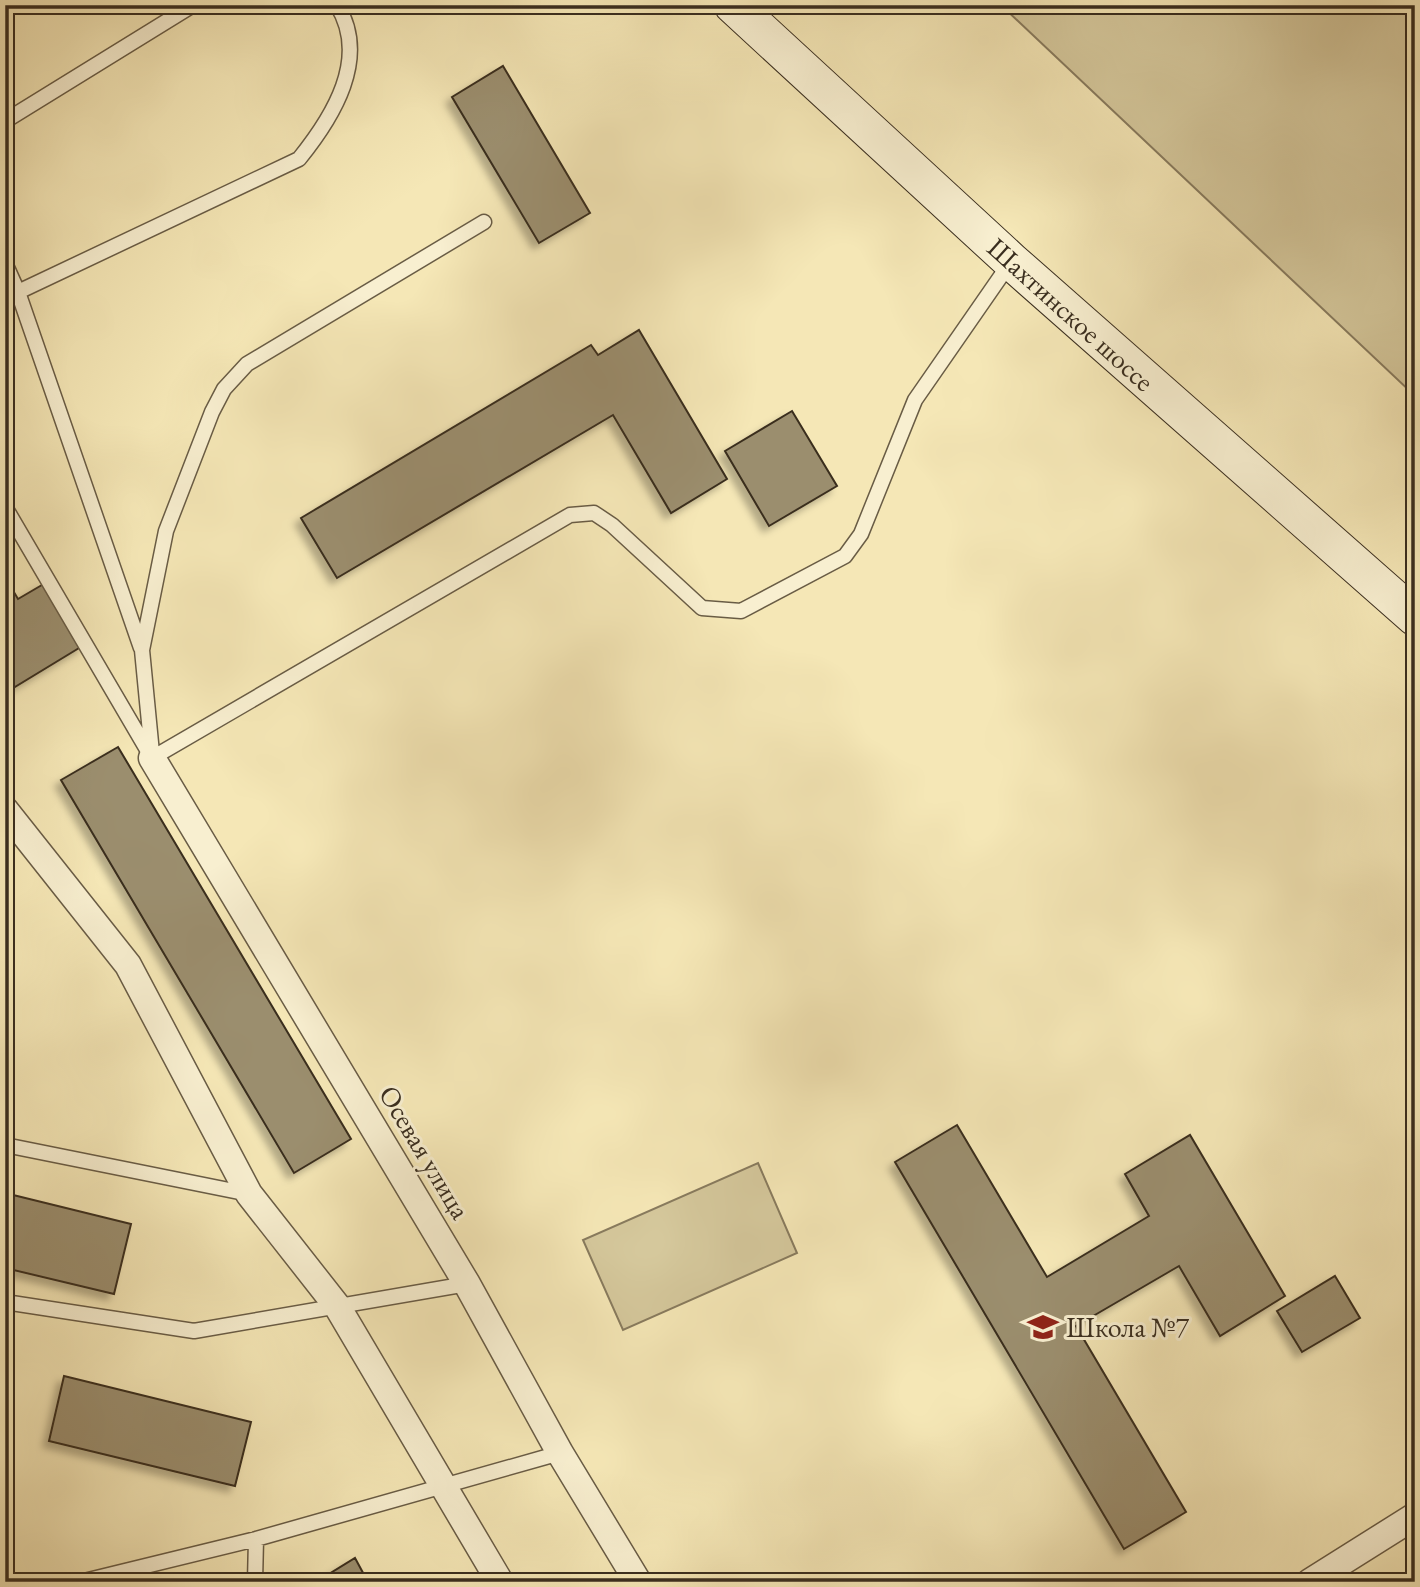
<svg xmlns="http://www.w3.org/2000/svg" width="1420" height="1587" font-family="'EB Garamond',serif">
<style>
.green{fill:#d5c89c;stroke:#887b5e;stroke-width:2}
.building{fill:#9b8e6e;stroke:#3a2e1f;stroke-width:2;filter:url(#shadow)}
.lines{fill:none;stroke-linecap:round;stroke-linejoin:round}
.service-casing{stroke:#695c45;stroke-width:17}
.minor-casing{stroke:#695c45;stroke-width:29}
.secondary-casing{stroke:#3a2e1f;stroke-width:39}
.service{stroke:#f8efd0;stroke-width:14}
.minor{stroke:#f8efd0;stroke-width:26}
.secondary{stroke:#f8efd0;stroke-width:37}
.labels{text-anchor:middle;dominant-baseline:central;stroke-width:6;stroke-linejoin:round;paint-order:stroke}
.street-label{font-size:28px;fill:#3a2e1f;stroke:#f8efd0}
.poi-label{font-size:28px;fill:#3a2e1f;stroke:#f8efd0;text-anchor:start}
</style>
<defs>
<filter id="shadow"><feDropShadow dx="-6" dy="6" stdDeviation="3.5" flood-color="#0004"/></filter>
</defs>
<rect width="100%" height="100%" fill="#f5e7b6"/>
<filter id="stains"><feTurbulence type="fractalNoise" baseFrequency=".00286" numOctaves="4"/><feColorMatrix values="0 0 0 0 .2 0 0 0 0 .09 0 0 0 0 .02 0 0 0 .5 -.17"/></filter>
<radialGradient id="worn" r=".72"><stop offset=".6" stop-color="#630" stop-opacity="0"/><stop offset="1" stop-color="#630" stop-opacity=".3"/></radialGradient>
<path class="green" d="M1001 5H1415V396Z
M758 1163 797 1253 623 1330 583 1240Z"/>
<path class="building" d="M503 66 590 213 539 243 452 97Z
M639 330 727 479 671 513 613 415 337 578 301 518 591 345 598 355Z
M792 411 837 486 769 526 725 451Z
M5 577 18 599 47 582 84 645 5 693Z
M118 747 351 1139 294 1173 61 780Z
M5 1026 12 1027 5 1055Z
M957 1125 1047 1277 1149 1216 1125 1174 1190 1135 1285 1296 1220 1336 1179 1266 1076 1326 1186 1512 1124 1549 895 1162Z
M5 1193 131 1224 114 1294 5 1268Z
M1335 1276 1360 1318 1302 1352 1277 1311Z
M64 1376 251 1422 235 1486 49 1441Z
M355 1558 368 1582H316Z"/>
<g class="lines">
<g class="service-casing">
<path id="service" d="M5 121 193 5
M5 263 18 292 141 648
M18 292 299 159C333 117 370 58 337 5
M5 507 152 758 570 515 594 513 612 525 702 608 741 611 845 556 861 534 915 400 1010 263
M152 753 142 650 166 531 212 412 224 389 247 364 484 222
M5 1145 249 1194
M5 1302 194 1331 467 1284
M80 1582 256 1539 560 1453
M255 1582 256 1539"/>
</g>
<g class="minor-casing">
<path id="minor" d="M152 758 467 1284 560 1453 638 1582
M5 810 128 965 249 1194 337 1306 500 1582
M1310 1582 1415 1516"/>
</g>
<g class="secondary-casing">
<path id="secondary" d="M733 5 1011 261 1415 617"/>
</g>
<use href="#service" class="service"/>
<use href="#minor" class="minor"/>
<use href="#secondary" class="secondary"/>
</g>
<defs>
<g id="school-bare" transform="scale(2.415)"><path d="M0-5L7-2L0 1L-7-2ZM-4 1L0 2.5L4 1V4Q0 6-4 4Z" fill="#8f2418" stroke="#f8efd0" stroke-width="2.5" paint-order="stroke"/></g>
</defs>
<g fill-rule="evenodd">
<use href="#school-bare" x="1043" y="1327"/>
</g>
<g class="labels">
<g class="street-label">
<text transform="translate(1071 314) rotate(42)">Шахтинское шоссе</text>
<text transform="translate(425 1152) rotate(59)">Осевая улица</text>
</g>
<g class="poi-label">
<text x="1066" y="1327">Школа №7</text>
</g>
</g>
<rect width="1420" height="1587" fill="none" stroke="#f5e7b6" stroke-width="28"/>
<rect x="7" y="7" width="1406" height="1573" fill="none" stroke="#3a2e1f" stroke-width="3.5"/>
<rect x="14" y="14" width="1392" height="1559" fill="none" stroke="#3a2e1f" stroke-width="2"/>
<rect width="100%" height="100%" filter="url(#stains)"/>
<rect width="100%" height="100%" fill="url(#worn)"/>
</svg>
